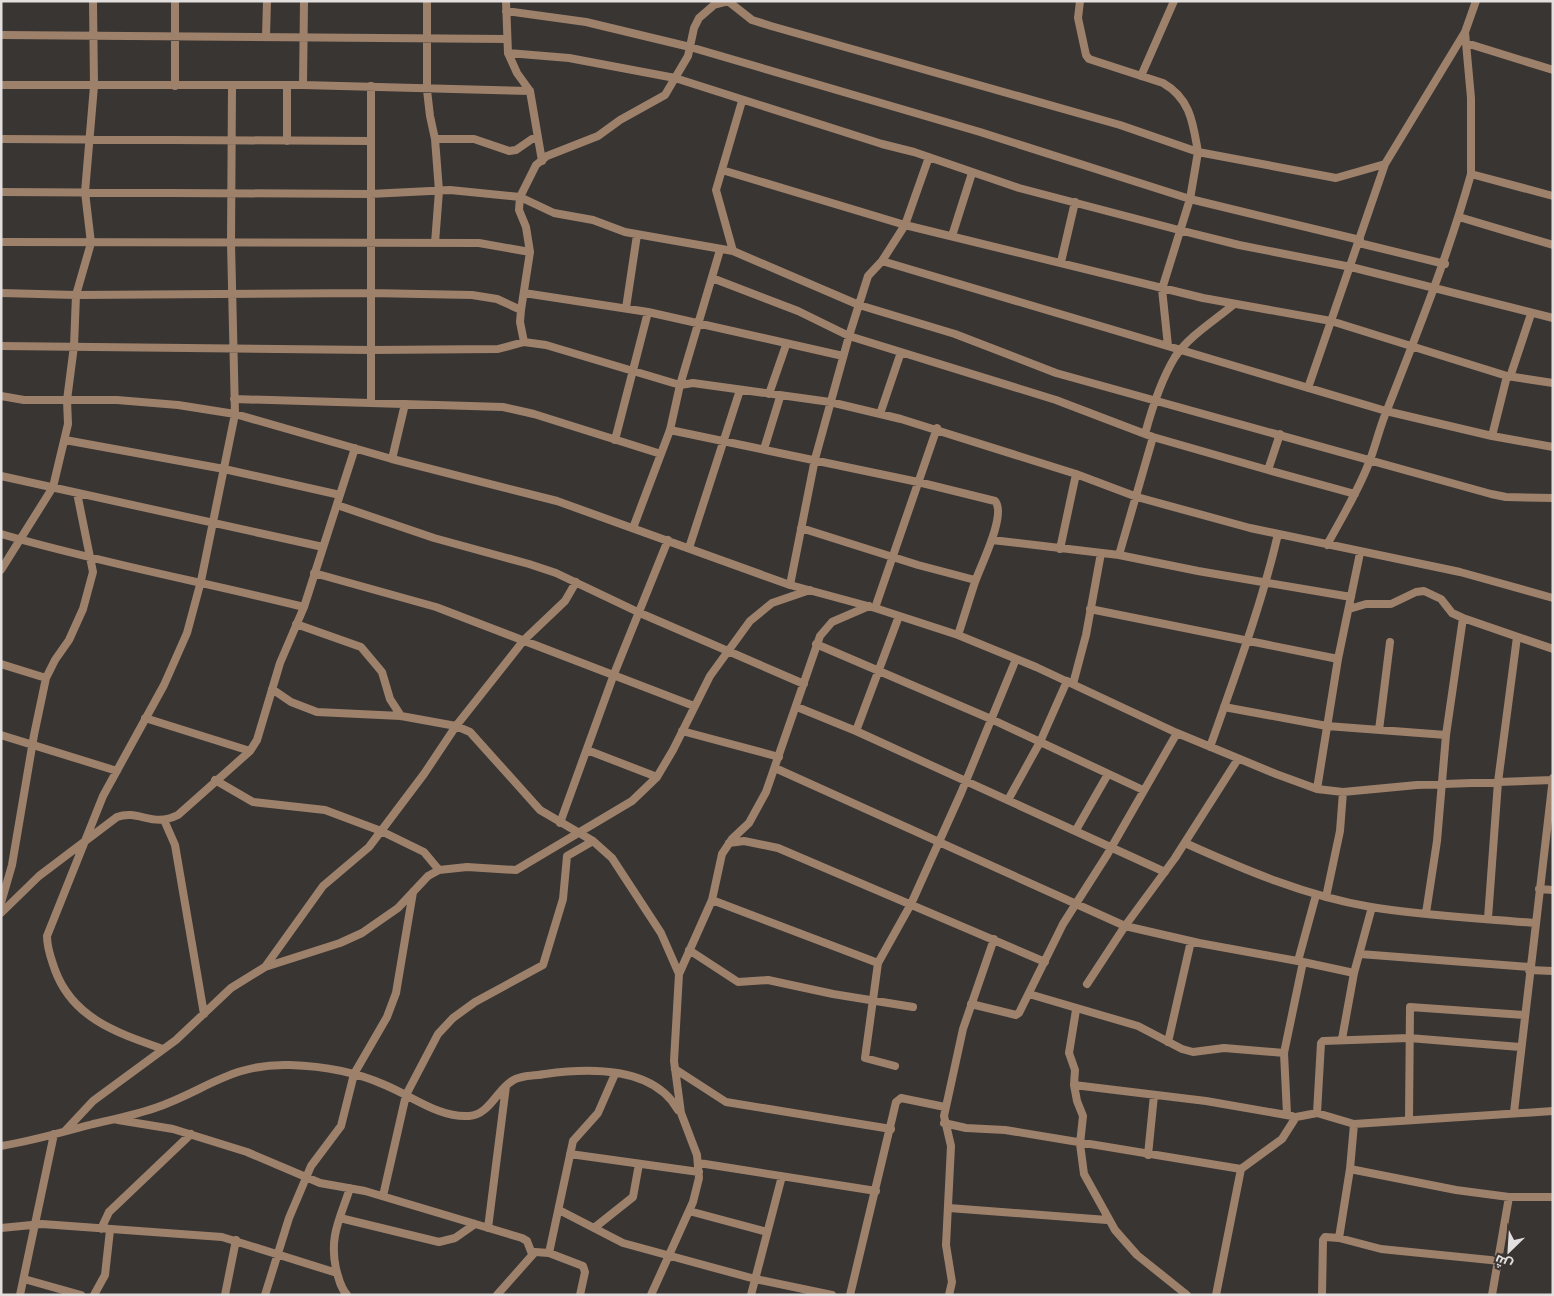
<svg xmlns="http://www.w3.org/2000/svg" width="1554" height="1296" font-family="'Golos Text',Cairo,sans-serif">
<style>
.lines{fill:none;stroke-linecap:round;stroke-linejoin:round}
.minor{stroke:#9e816b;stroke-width:8}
</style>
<rect width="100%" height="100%" fill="#393533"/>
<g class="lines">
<path class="minor" d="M427 1V90L430 116 435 139 439 191 435 243
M506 1 508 53 517 73 530 91 542 161
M728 1 752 20 771 26 1120 125 1198 152C1193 124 1191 99 1163 83L1089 59 1086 55 1078 18 1080 1
M506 11 586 22 690 47 980 132 1190 199 1360 240
M1 35 507 39
M266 36 267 1
M1466 43 1553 70
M508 53 569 58 675 78 882 144 914 152 1019 188 1179 230 1239 245 1351 267 1553 318
M1141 76 1174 1
M1 85H303L530 91
M303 85 304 1
M175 86V1
M1 139 371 141
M435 139H474L509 151 516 150 532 139H538
M287 141V86
M722 170 905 225 1203 298 1331 321 1507 376 1553 383
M1471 174V98L1465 32 1476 1
M1 192 370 194 450 190 520 197 554 213 593 220 625 232 733 251 859 305 955 334 1056 373 1491 494 1506 497 1553 498
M1459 217 1553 245
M952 236 972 173
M1 242 479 243 530 252
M1359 243 1445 264
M733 251 716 190 742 101
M882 261 1386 411 1492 436 1553 447
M1061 262 1075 202
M712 278 798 311 849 336 1056 400 1153 437 1268 470
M1 293 76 295 370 293 472 295 497 299 521 310
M524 293 648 312 843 356
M626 308 637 235
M524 342 520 322 521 310 530 252 526 227 519 210 520 197 536 165 547 156 598 136 620 120 665 95 688 56 694 28 699 18 714 5 729 1
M1 346 371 350 498 349 524 342 546 345 680 385 693 383 830 402 901 419 1076 474 1137 497 1250 528 1460 572 1553 598
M1168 346 1162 289 1190 199 1198 152 1336 178 1385 164 1465 32
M1510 377 1531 314
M1308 388 1385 164
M769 394 786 345
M1 396 24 400H117L178 405 235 414 392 459 557 501 790 585 875 608 958 635 1036 667 1177 733 1276 774 1317 789 1343 792 1417 785 1553 780
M234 399 503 407 534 414 661 454
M371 402V86
M880 414 901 352
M670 430 918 482 995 501C1007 514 980 567 975 582 969 600 964 617 958 635
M1145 434C1152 408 1161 380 1175 357 1189 336 1214 321 1233 305
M1280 434 1268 470 1355 494
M1492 436 1507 376
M65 440 224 469 340 495
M615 440 648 312
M764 449 780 397
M392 459 405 404
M1 476 323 547
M337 505 434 538 529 564 556 573 640 613 804 684
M633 528 670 430 680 385 720 250
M801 528 918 565 975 580
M1 534C101 563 203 582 304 607
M992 540 1119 555 1198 571 1351 597
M1327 545C1342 517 1359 490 1370 460 1376 444 1380 426 1387 410 1418 331 1448 256 1471 174L1553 196
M689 548 740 390
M1060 549 1076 474
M1119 555 1153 437
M1 570 53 487 68 424 67 400 74 346 76 295 91 243 85 192 94 86 93 1
M314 573 436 607 694 706
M790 585 815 459 849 336 868 276 882 261 905 225 929 157
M875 608 937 428
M1090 609 1338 659
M1349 609 1366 604H1391L1416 592 1424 591 1441 599 1452 613 1463 618 1553 649
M296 624 361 647 382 672 390 699 401 716
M816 644 991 719 1143 790
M1 664 46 678
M1073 684 1086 635 1101 553
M272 689 291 702 317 712 401 716 456 726 470 732 540 810 593 841 612 858 661 933 679 974
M797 707 856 731 1165 872
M1224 707 1327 726 1446 735
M145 718 250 751
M1379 730 1390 642
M682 731 779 757
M856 731 899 616
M1 735 117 771
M1210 747C1235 676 1261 607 1278 534
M587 750 657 777
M775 768 1125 926 1199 943 1303 962 1284 1053 1287 1114
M215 780 253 802 325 810 381 831 424 852 439 870
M1317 789 1338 659 1360 553
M1008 800 1040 742 1067 681
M164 820 175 845 204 1014
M560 823 614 674 668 540
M1076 830 1108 774
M729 843 744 841 778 848 1045 962
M1185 843C1245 870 1306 896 1371 907 1423 916 1481 918 1534 923
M1539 889 1553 890
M1326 897 1340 831 1343 792
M712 900 878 963
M1 903 12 865 34 735 46 678 55 660 69 640 83 609 93 572 77 493
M1 913 39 876 117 817C139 809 152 828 178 815L250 751 257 740 280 663 304 607 355 448
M1426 913 1437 841 1446 735 1463 618
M1488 918 1498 782 1517 637
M689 950 738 982 768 980 833 994 913 1007
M1360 954 1529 967
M1298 961 1316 895
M1303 962 1354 973
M265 967 323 886 369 847 424 774 456 726 524 640 565 601 576 582
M1529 970 1553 971
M1087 984 1125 926 1175 858 1238 759
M1029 994 1138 1026 1182 1049 1193 1052 1224 1048 1284 1053
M971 1004 1016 1015 1019 1013 1063 924 1107 855 1177 733
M1076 1010 1069 1053 1075 1070 1074 1085 1077 1101 1083 1116 1080 1144 1084 1174 1115 1230 1137 1255 1187 1295
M1342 1039 1354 973 1372 907
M1168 1042 1191 941
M163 1049C118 1033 73 1019 55 970 51 958 47 949 47 936L103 796 164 685 187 633 201 581 235 414 231 243 232 86
M895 1066 865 1058 878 963 911 904 961 793 1016 659
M675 1069 726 1102 891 1129
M1074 1085 1206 1101 1292 1116
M1514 1112 1553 778
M1317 1113 1321 1043 1323 1041 1409 1038 1520 1047
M118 1120 173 1129 247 1152 320 1183 365 1191 522 1238 527 1241 532 1254
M1409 1120 1410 1007 1524 1015
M944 1123 966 1128 1005 1130 1241 1169
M65 1131 93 1101 176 1040 231 988 265 967 340 943 362 933 398 908 428 876 439 870 467 867 516 870 632 801 657 777 673 750 710 676 750 621 772 603 810 590
M1 1146C32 1141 63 1132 93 1124 114 1119 135 1115 155 1108 205 1091 231 1063 290 1065 322 1066 356 1072 385 1085 412 1096 439 1118 469 1116 489 1115 497 1090 512 1081 520 1075 535 1076 545 1074 589 1068 653 1066 678 1110
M570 1154 699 1172
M1148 1155 1154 1095
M699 1163 876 1191
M1350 1169 1456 1190 1509 1197H1553
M383 1196 406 1095 438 1034 453 1018 475 1002 543 965 563 899 567 856 593 841
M949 1208 1107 1220
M559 1210 623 1243 755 1279 832 1295
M689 1211 767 1232
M340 1218 439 1242 455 1238 475 1224
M1 1228 42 1224 222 1237 337 1273
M488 1228 506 1086
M594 1228 633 1197 639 1164
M101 1229 109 1212 191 1134
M1339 1238 1350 1169 1354 1124
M549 1253 573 1141 598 1113 615 1074
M24 1279 81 1295
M20 1295 54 1134
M94 1295 105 1275 110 1230
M225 1295 236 1240
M265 1295 289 1218 311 1166 341 1126 354 1074 387 1017 396 993 413 892
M347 1295C340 1287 339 1279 336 1269 329 1236 340 1219 350 1188
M497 1295 535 1252 549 1253 583 1266 585 1272 580 1295
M651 1295 693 1202 699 1178 697 1155 681 1113 674 1061 679 974 712 900 722 854 732 839 749 823 766 792 820 636 832 622 869 606
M751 1295 782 1176
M850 1295 896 1102 901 1098 945 1107
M949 1295 952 1282 946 1245 951 1146 944 1116 963 1029 994 939
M1216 1295 1241 1169 1282 1139 1296 1117 1317 1113 1354 1124 1553 1111
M1322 1295 1323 1240 1325 1237 1339 1238 1381 1249 1500 1261
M1492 1295 1509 1197"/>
</g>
<rect width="1554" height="1296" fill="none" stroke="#e2dfde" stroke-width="5"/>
<g transform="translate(1509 1251) rotate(205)" stroke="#393533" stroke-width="4" paint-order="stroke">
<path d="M0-4L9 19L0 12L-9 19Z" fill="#e2dfde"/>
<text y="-8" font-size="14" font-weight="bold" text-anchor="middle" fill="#e2dfde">ش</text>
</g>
</svg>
